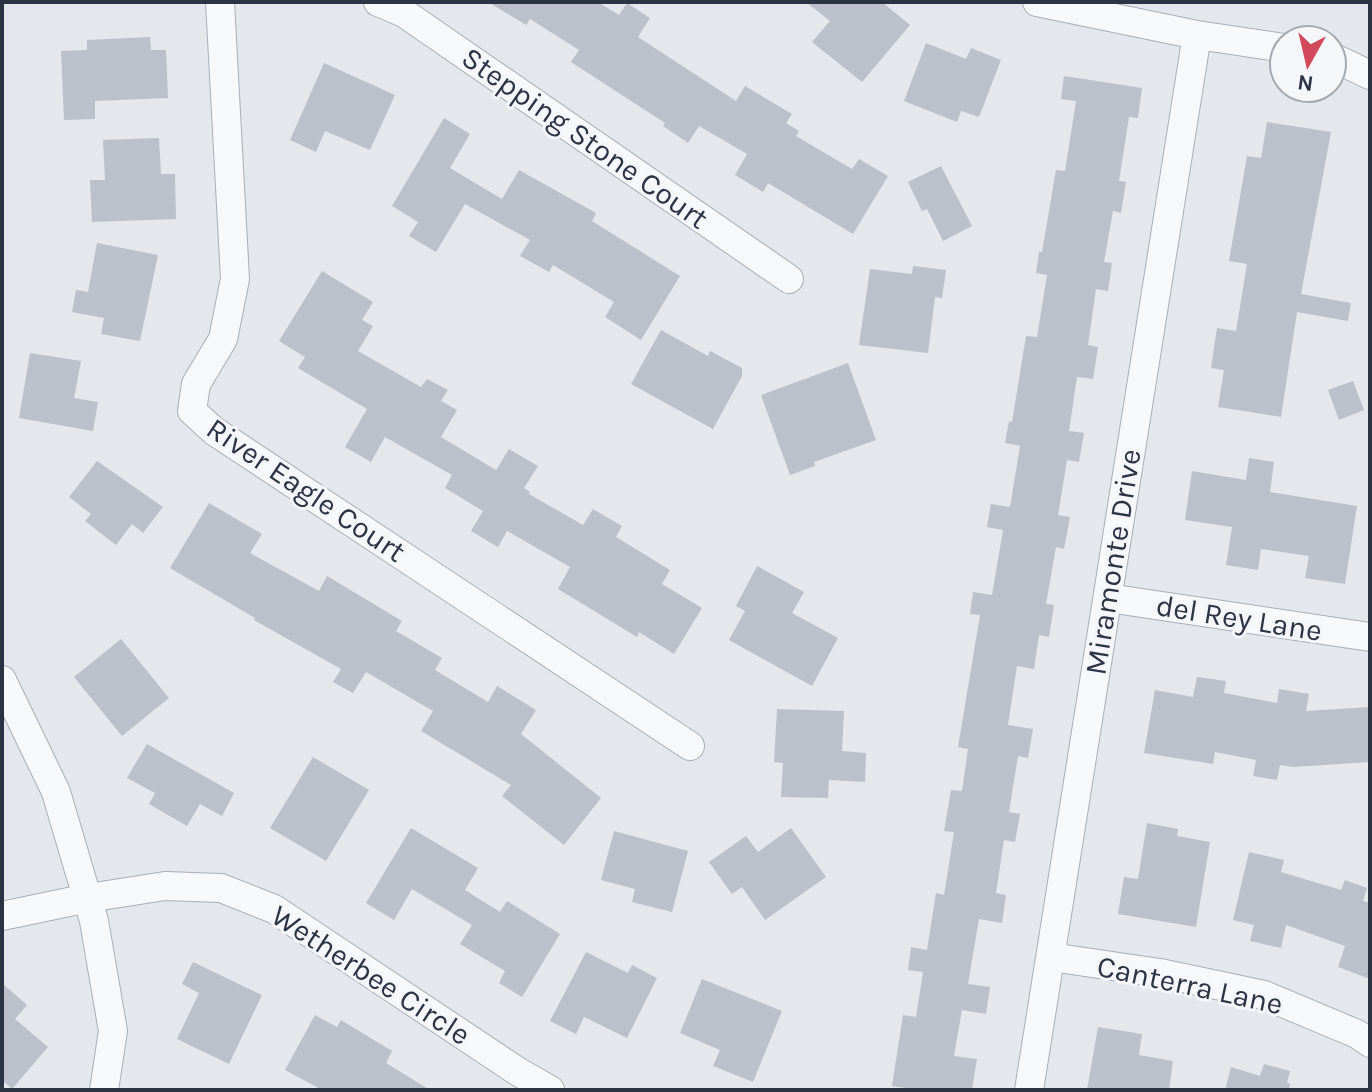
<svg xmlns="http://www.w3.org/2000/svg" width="1372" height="1092" font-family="Karla,sans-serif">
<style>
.building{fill:#bbc0ca}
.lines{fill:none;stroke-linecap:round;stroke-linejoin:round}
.minor-casing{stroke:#a9aeb7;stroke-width:30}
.minor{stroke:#f7f8fa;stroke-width:28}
.labels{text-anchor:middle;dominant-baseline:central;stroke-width:6;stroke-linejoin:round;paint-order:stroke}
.street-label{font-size:30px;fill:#2b3445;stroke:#f4f6f9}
</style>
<rect width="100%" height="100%" fill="#e4e7ec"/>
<path class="building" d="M488 2H598L619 15 627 3 650 18 638 37 736 101 745 86 792 114 786 123 799 131 796 136 852 169 859 159 888 176 853 234 768 183 763 192 735 175 747 154 699 126 688 143 663 126 665 123 571 62 579 50 530 19 526 25Z
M806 2H882L910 25 862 82 812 42 830 21Z
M150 37 151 50H166L168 98 95 101V119L64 120 61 51 87 50V40Z
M926 43 966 59 971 48 1001 60 979 117 961 111 957 122 904 101Z
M324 63 395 95 370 150 325 131 316 152 290 140Z
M1064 76 1142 88 1138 118 1129 117 1119 181 1126 182 1121 213 1113 211 1104 262 1112 263 1108 291 1096 289 1088 345 1098 347 1093 379 1077 377 1069 431 1084 433 1079 462 1067 460 1058 515 1070 517 1064 549 1056 547 1046 604 1054 605 1049 637 1039 635 1034 669 1017 666 1008 725 1033 729 1028 758 1018 756 1009 812 1020 814 1015 842 1004 840 996 893 1006 895 1002 923 979 919 968 984 990 987 986 1014 962 1010 954 1056 977 1059 972 1090H920L892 1086 903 1015 916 1017 923 972 908 970 911 947 927 950 936 893 944 895 954 832 944 831 951 790 962 791 968 749 958 747 980 615 970 614 973 592 992 595 1003 530 987 527 991 504 1010 507 1020 446 1005 443 1009 421 1012 422 1026 336 1037 337 1047 275 1036 273 1039 252H1042L1056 170 1065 171 1076 101 1061 99Z
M444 118 470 134 450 168 502 199 519 170 596 213 592 221 680 276 641 340 605 317 614 302 553 265 549 272 520 256 530 240 465 204 436 252 409 236 418 222 392 206Z
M1267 122 1331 132 1301 294 1351 303 1348 321 1297 312 1281 417 1218 407 1224 370 1211 368 1217 328 1236 331 1247 264 1229 261 1247 156 1261 158Z
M159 138 161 174H175L176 219 92 222 90 180H105L103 140Z
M941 166 972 226 943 241 927 209 922 211 908 182Z
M97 243 158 255 140 341 101 334 104 318 72 312 76 290 88 292Z
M913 266 946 270 942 298 935 297 928 353 859 345 870 269 912 274Z
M322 271 373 302 362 320 373 326 358 351 421 387 427 379 448 390 441 401 457 410 441 437 496 470 509 449 538 466 524 488 530 492 529 494 583 525 593 509 622 526 616 537 670 570 662 584 702 608 674 654 639 632 637 637 558 589 570 567 507 531 498 547 471 531 483 511 445 488 452 475 385 437 371 462 345 447 367 409 298 368 305 357 279 341Z
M661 330 708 356 710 351 742 368V376L713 429 631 384Z
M30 353 81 361 74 398 98 402 93 431 19 418Z
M848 363 876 440 814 462 815 466 790 475 761 395Z
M1353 381 1364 410 1339 420 1328 390Z
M1249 458 1274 462 1270 492 1357 506 1345 584 1305 578 1309 556 1261 549 1258 570 1226 565 1232 527 1185 520 1192 471 1246 480Z
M97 461 163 507 143 533 132 524 116 545 85 521 91 514 69 497Z
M209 503 262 534 250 553 319 591 327 576 402 621 396 631 442 658 435 670 488 702 497 686 536 710 521 734 601 798 564 845 502 796 511 785 421 731 433 711 366 672 353 693 333 682 341 669 254 620 255 618 170 568Z
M757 566 804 592 792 613 838 638 812 686 729 640 745 611 736 606Z
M121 639 169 698 122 736 74 677Z
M1197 677 1226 681 1224 693 1277 703 1279 689 1309 694 1306 711 1370 707V762L1293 767 1280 765 1277 780 1253 776 1256 760 1215 752 1213 764 1144 753 1155 690 1193 697Z
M777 709 844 711 842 751 866 753 865 782 829 780 828 798 781 797 783 763 774 762Z
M147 744 234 793 222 816 200 804 187 826 149 804 155 793 127 778Z
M313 757 369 790 326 861 270 828Z
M1147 823 1178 829 1177 836 1210 842 1196 927 1118 914 1124 877 1138 879Z
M411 828 478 868 465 890 500 912 507 901 560 934 522 997 499 983 505 971 460 944 472 925 412 889 394 920 366 903Z
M791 828 826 877 765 920 742 887 732 894 709 862 746 836 758 852Z
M614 831 688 851 672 912 632 902 635 889 601 880Z
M1249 852 1284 860 1281 872 1341 890 1345 880 1367 888 1363 901 1370 903V979L1338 967 1345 946 1286 925 1281 948 1250 941 1254 925 1233 920Z
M586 952 628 973 632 965 657 978 627 1038 584 1017 576 1034 550 1021Z
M193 962 262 995 229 1064 177 1039 199 993 182 984Z
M702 979 782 1011 753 1082 713 1066 720 1050 680 1033Z
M2 983 27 1005 15 1019 48 1047 12 1089 2 1080Z
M315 1015 337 1027 341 1020 392 1051 386 1063 430 1090H322L285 1070Z
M1098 1027 1142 1034 1139 1055 1173 1061 1169 1090H1087Z
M1264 1064 1290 1071 1287 1083 1290 1084 1289 1090H1225L1231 1067 1260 1076Z"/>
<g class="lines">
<g class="minor-casing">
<path id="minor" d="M220 2 235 279 223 339 196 384 192 411 214 431 690 746
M378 2 404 13 789 279
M1037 2 1197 35 1284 48
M1332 57 1370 75
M1108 598 1370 637
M2 680 56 792 94 921 113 1031 104 1090
M2 916 88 898 165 886 221 888 274 909 517 1071 550 1090
M1051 957 1160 973 1264 995 1357 1034 1370 1043
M1029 1090 1197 35"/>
</g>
<use href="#minor" class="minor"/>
</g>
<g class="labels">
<g class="street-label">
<text transform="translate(585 138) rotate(35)">Stepping Stone Court</text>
<text transform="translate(306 490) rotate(34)">River Eagle Court</text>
<text transform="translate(1113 562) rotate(-81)">Miramonte Drive</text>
<text transform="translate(1239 618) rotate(9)">del Rey Lane</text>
<text transform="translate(371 975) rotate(33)">Wetherbee Circle</text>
<text transform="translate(1190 985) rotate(12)">Canterra Lane</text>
</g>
</g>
<rect width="1372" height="1092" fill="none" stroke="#2b3445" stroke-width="8"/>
<g transform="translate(1308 64) rotate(188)"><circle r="38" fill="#f4f6f9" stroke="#a4a8b1" stroke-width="2"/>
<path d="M0-6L14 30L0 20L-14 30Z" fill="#d1495b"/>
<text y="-12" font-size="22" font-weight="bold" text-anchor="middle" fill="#2b3445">N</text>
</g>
</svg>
